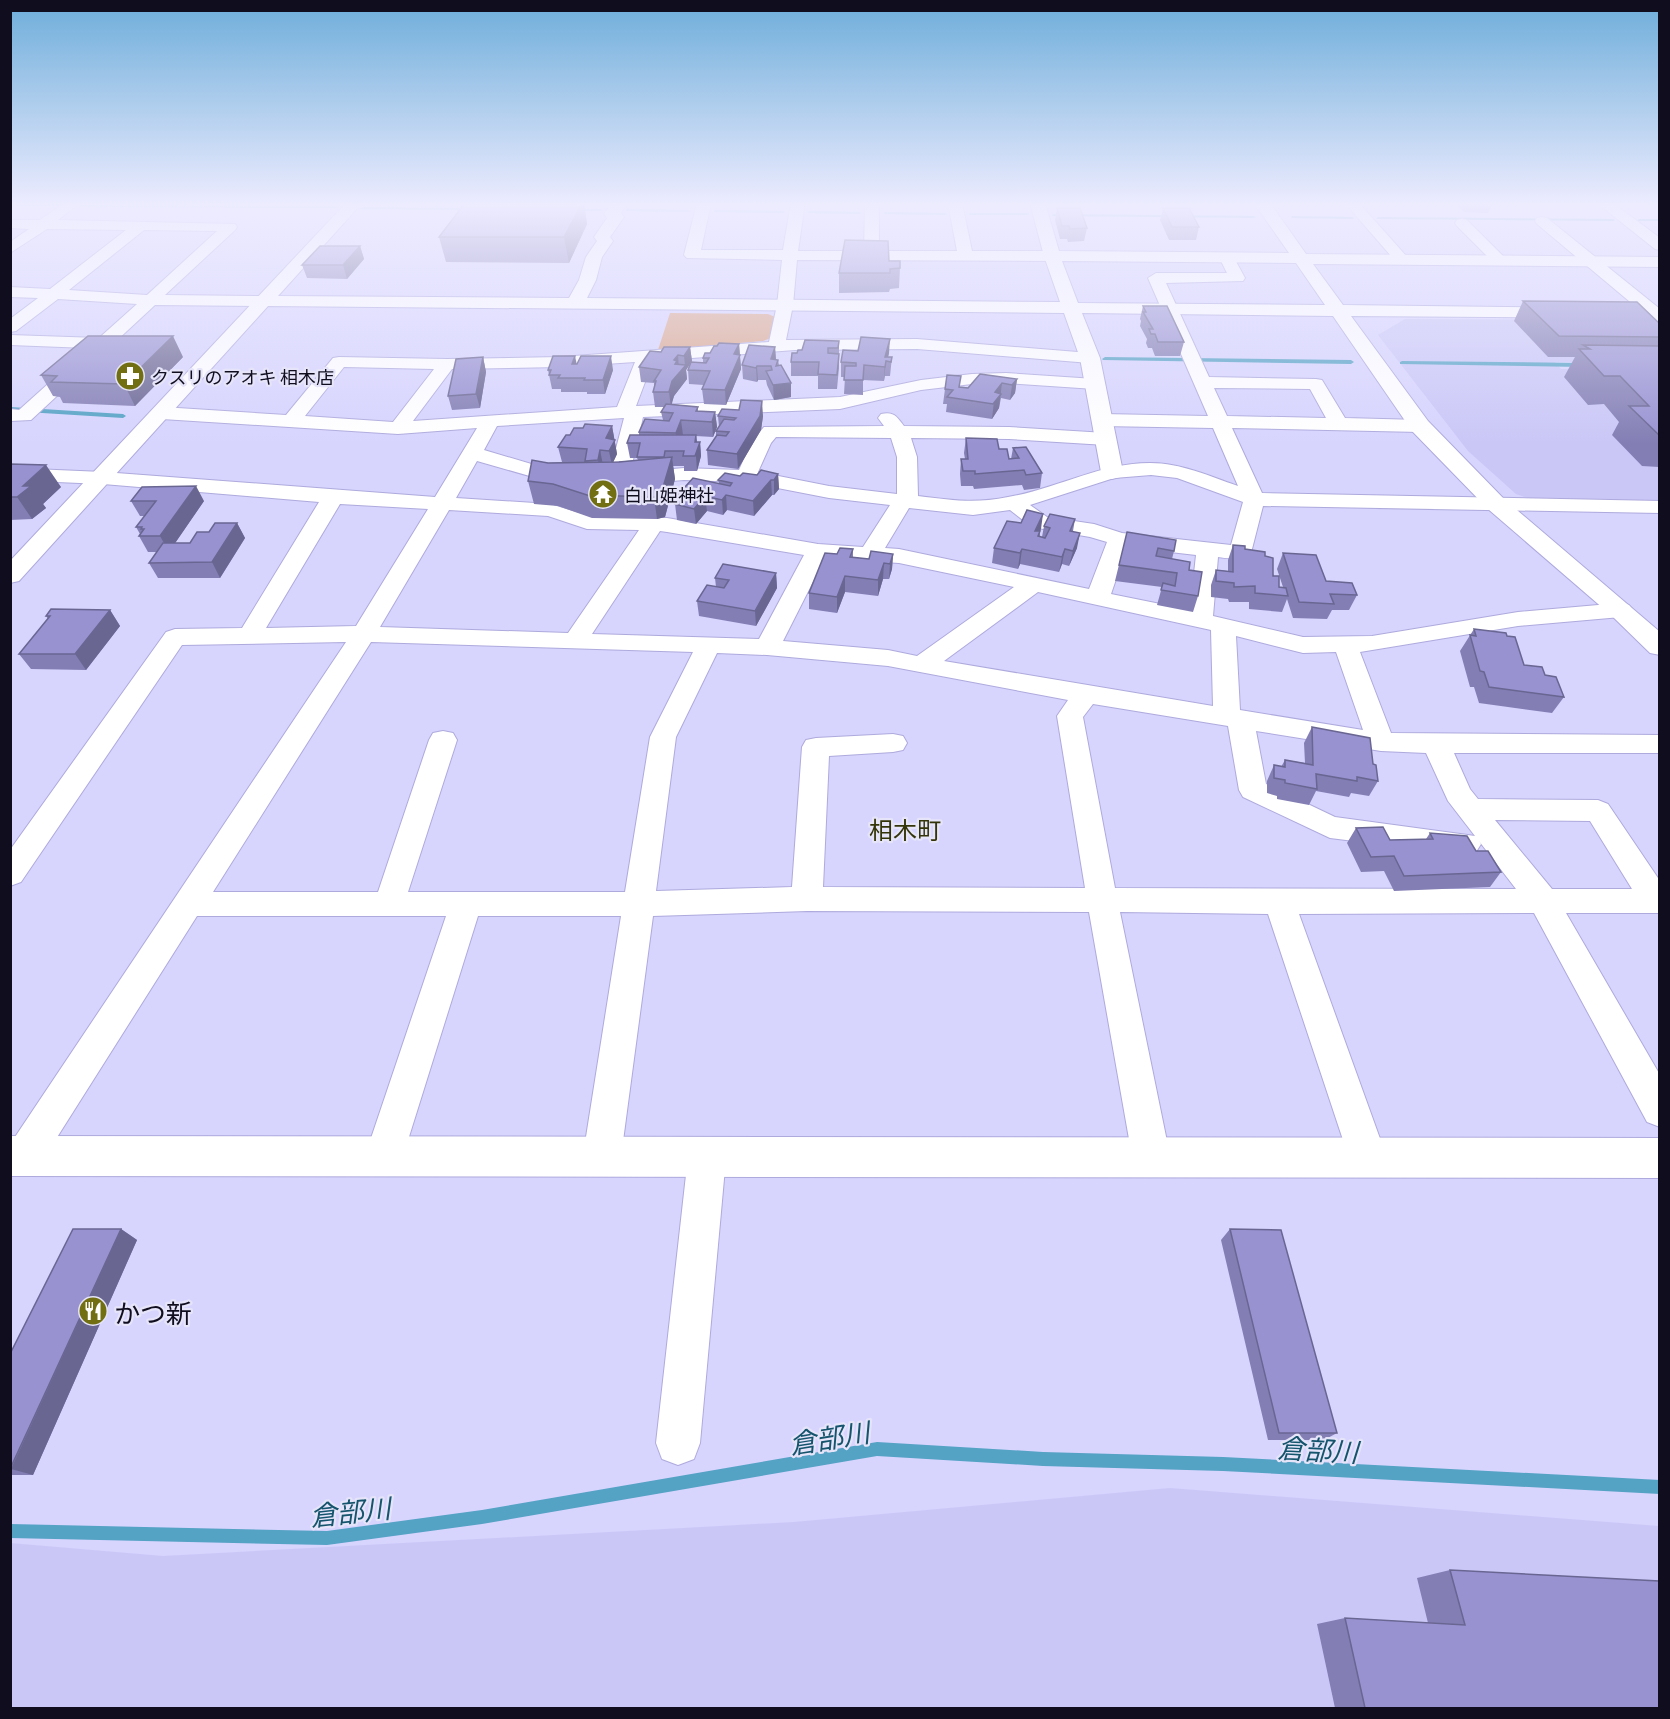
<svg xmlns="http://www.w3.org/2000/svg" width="1670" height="1719" font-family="Literata,'Noto Sans JP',serif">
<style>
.built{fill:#cac7f7}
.green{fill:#dba78c}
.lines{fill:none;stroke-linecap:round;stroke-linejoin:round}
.stream{fill:#54a2c4;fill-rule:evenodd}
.minor-casing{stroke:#aeaadd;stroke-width:2}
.tertiary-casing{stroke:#aeaadd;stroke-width:2}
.minor{fill:#fff;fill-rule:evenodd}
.tertiary{fill:#fff;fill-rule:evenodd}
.wall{fill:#837eb4}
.shaded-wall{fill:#6a6692}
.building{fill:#9892d1;stroke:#6a6692;stroke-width:1.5}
.labels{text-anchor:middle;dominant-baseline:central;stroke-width:4.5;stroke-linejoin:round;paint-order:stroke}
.far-poi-label{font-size:18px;fill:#0f0d1e;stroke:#e5e4f9;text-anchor:start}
.quarter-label{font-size:24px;fill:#343409;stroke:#e5e4f9}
.near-poi-label{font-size:26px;fill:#0f0d1e;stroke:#e5e4f9;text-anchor:start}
.near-water-label{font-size:27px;font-style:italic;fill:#14546c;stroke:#e5e4f9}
</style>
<rect width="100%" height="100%" fill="#d7d4fe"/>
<path class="built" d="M1405 319 1648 320 1659 362H1555L1561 369 1659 370V501L1530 499 1516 494 1468 451 1378 335Z
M1170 1488 1659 1526V1708H11L10 1543 163 1556 794 1522Z"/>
<path class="green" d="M670 313 768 314 775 317 771 338 763 341 658 350Z"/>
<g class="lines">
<path class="stream" d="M10 204H58L60 205 58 206H10Z
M80 205 337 206 339 207 337 208 79 207Z
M362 207 473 208 475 209 473 210 361 209Z
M574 209H601L603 210 601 211H573Z
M627 209 689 210 691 211 689 212 626 211Z
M715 210 783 211 785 212 783 213 714 212Z
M809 211 859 212 861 213 859 214 808 213Z
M885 212 945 213 947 214 945 215 884 214Z
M970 213H1027L1029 214 1027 215H969Z
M1053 214 1254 216 1256 217 1254 218 1052 216Z
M1292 216 1352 217 1354 218 1352 219 1291 218Z
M1378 217 1613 219 1615 220 1613 221 1376 219Z
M1639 219H1660V221H1637Z
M1105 357 1351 360 1354 362 1351 364 1103 360 1102 359Z
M1402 361 1583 363 1586 365 1583 367 1400 364V362Z
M10 407 123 414 126 416 123 418 10 411Z
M877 1442 1043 1452 1223 1457 1660 1480V1494L1223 1471 1043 1466 877 1456 482 1524 327 1545 10 1538V1524L327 1531 482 1510Z"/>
<g class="minor-casing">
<path id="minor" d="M64 203H80L58 220 235 224 237 227 235 230 165 295 263 296 271 301 263 306 155 305 31 420 10 421V409L19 410 88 348 10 345V335L99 338 137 304 58 299 16 331 10 332V319L38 298 10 297V287L50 289 126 230 47 229 10 253V242L29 229 10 228V220H40ZM144 230 217 231 147 295 69 290Z
M697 203H711L701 250H783L791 203H805L798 251H864L865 203H879V251H957L948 203H962L972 251H1052L1060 256 1052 261 797 260 793 305 786 340 917 339 1090 353 1096 354 1099 358 1096 362 1090 363 917 349 795 350 653 361 636 406 840 397 921 380 972 374 1006 373 1095 379 1101 380 1104 384 1101 388 1095 389 1006 383 972 384 921 390 840 409 643 417 630 473 684 468 739 470 752 441 764 427 884 426 878 418 881 414C894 411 897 417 904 426L1009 427 1106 433 1113 435 1116 439 1113 443 1106 445 1009 439 911 438 917 457 918 496C952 500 974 504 1008 497 1057 489 1099 463 1150 463 1181 463 1209 476 1238 486L1213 428 1102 426 1095 424 1092 420 1095 416 1102 414 1208 416 1148 278 1156 273H1227L1220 259 1228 254 1233 256 1245 278 1243 281 1166 283 1209 377 1316 379 1322 380 1345 418 1420 420 1427 422 1430 426 1427 430 1420 432 1232 428 1262 493 1660 501V513L1263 506 1252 549C1245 560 1230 559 1218 557L1213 616 1303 637 1372 636 1518 612 1621 603 1629 605 1633 610 1629 615 1621 617 1518 626 1360 652 1391 733 1660 735V753H1454L1470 789 1478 799 1598 800 1608 804 1660 881V913H1566L1660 1075V1127L1647 1122 1534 913 1299 914 1387 1158 1381 1171 1368 1176 1355 1171 1349 1158 1268 914 1120 912 1170 1156 1164 1169 1151 1174 1138 1169 1132 1156 1089 912 807 911 653 916 621 1156 615 1169 602 1174 589 1169 583 1156 621 916H478L403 1156 397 1169 384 1174 371 1169 365 1156 446 916H197L37 1169 24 1174 11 1169V1143L346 642 182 645 21 882 10 886V850L166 632 175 629 242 628 319 502 103 484 10 480V468L103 472 435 497 477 428 398 434 162 419 155 417 153 413 155 409 162 407 286 415 333 358 339 357 447 359 560 357 769 342 777 305 782 260 687 258 684 255ZM635 362 617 407 413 421 452 369 560 367ZM344 367 434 369 393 422 305 416ZM1214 388 1310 389 1326 418 1227 416ZM624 418 608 479 611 483C620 486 625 482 634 484L684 480 746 482 829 498 890 505 863 547 818 544 667 518 589 516 550 504 456 498 477 461 568 487 575 485 578 481 575 477 484 450 497 426ZM776 437 891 438 897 457V494L829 486 758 472 771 443ZM1151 475 1177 478 1243 502 1231 545 1122 533 1094 524 1047 517 1030 505 1114 478ZM340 504 428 509 356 626 266 628ZM909 508 973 515 1010 510 1032 527 1090 537 1107 542 1089 589 899 549 885 548ZM449 510 548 516 587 529 639 530 568 633 380 627ZM660 531 667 532 804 555 759 639 592 634ZM1127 547 1196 555 1190 610 1111 594ZM825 558 899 563 1014 587 917 656 888 650 783 641ZM1038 592 1211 630 1213 706 944 661ZM1236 636 1303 653 1336 652 1363 730 1240 710ZM371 642 693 652 650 737 625 892H408L457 740 453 733 443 731 433 733 429 740 378 892H213ZM717 653 767 655 888 666 1068 700 1057 716 1085 888 823 887 829 756 893 752 903 750 907 743 903 736 893 734 816 738 806 740 802 747 792 887 656 891 676 737ZM1093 704 1228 726 1239 790 1243 797 1330 838 1466 855 1476 852 1481 844 1479 841 1516 889 1115 888 1083 717ZM1256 731 1381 751 1426 753 1448 801 1475 836 1335 817 1266 784ZM1495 820 1590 821 1632 889H1552Z
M1345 203H1359L1408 258 1411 261 1408 264H1398Z
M1597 203H1613L1660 238V250L1655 249Z
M1542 217 1547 218 1660 309V323L1654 322 1537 224 1535 221 1537 218Z
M1462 219 1467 220 1508 261 1505 264H1495L1457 226 1455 223 1457 220Z
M707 1139 720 1144 726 1157 700 1443 694 1459 678 1465 662 1459 656 1443 688 1157 694 1144Z"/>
</g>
<g class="tertiary-casing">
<path id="tertiary" d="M346 203H362L278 296 569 298 579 280 586 257 597 241 594 237 607 218 604 214 612 203H628L621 213 624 217 610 237 613 241 602 257 596 280 587 298 1060 302 1044 256 1030 203H1045L1059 251 1289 253 1254 203H1270L1306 254 1660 257V267L1313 264 1343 305 1660 309V317L1655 318 1351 316 1428 421 1504 499 1660 632V655L1650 653 1612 616 1488 509 1412 431 1333 316 1082 313 1100 358 1123 472 1120 477 1112 479 1104 477 1101 472 1080 358 1064 313 268 306 19 581 10 583V561ZM1062 261 1296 263 1325 305 1078 303Z
M10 1136 1660 1138V1178L10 1176Z"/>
</g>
<use href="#minor" class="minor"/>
<use href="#tertiary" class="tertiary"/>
</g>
<path class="wall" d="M293 203H313L312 204H293Z
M320 203H336L335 204Z
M456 203H592V204H584L587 224 569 263 446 262 439 237 464 204H456Z
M1454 203H1493L1488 213 1464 212Z
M1057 208 1087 228 1084 241 1068 242 1067 239H1060L1055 220Z
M1163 208 1199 227 1196 240H1169L1160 220Z
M360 246 364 259 347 279 307 278 302 265Z
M889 261 900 268 899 288 890 289 889 292 839 293V273Z
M1523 301 1659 323V468V467L1642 466 1612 435 1619 422 1604 404 1588 405 1564 377 1575 357H1548L1514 321Z
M1143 306 1184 342 1180 356H1155L1152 348H1148L1146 343 1147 339 1140 326 1141 321 1140 319Z
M839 341V368L837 389H818V376H791V362L797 353 802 350Z
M739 344 741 369 726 405 704 404 702 389 704 385 689 384 688 370 703 363V358L710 353Z
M690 347 692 361 686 370 687 379 674 396 671 404 698 407V411L715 412 717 427 713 437 696 436 697 442H700L701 456 697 471H684V466H673L675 479 665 517 657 519 592 518 558 506 534 504 528 481 548 463 571 462H562L558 447 570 435 583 428 612 426 617 454 613 462 638 460 637 458H630L627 443 639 435V432L663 420 661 412 664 407H655L653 392 654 388V383L641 382 639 367 661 352Z
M775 347 776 360H778L779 365 791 397 774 400 767 385 766 380H758L757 382 743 379 742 365Z
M858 351 889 353 888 357H892L890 376H885L884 381 863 380V395L844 394 845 377H841V362Z
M183 357 135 406 63 403 60 397 53 396 41 375Z
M483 357 486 372 480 408 452 410 448 396Z
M577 364 613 370 605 394H587V392H561V389H552L548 370Z
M1017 379 1015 393 1010 400 1001 398 999 408 992 419 946 412 947 404H943L945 389 960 387 968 388Z
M739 410 763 416 761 430 738 469 708 465 707 450 716 436V431L719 427 718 416Z
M966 438 1009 459H1011L1013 448 1042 473 1040 488 1024 490 1022 485 974 489 973 486H961L960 474 961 459H965L964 453Z
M10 464 61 487 43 504 46 508 32 519 10 520Z
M778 474 779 489 774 495H772L754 516 727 510 723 515 707 511 696 524 677 520 675 504 676 503 675 498 719 483 718 480 740 476Z
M131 501H204L175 543H190L209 532 237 523 245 538 220 578H158L149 563 157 552H148L139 536 140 534 136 527 145 516H140Z
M1075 519 1073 531 1077 548 1069 566 1062 564 1059 572 1020 564 1018 569 992 563 994 548 1041 529 1039 531H1040V537H1042L1044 526Z
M1127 532 1174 551 1172 559 1189 570 1198 596 1193 612 1157 605 1162 587 1115 581Z
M1233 545 1265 556 1279 587H1283L1277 569 1283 553 1326 581 1357 595 1349 610H1332L1327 619 1293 618 1287 599 1282 612 1249 609V602H1229L1228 599 1211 597V585L1216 570 1228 571V560Z
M853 549V557L869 559 893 554 892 569 889 579H883L878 596 845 592 837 613 809 609V593L837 554Z
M776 573 777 588 756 626 699 616 697 601 716 587 715 578Z
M110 610 120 626 86 670 31 669 19 654 48 619 46 616Z
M1474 629 1507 636 1524 665 1545 675 1564 697 1552 713 1479 703 1474 687H1470L1460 651Z
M1312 727 1373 764 1378 781 1369 796 1351 793 1349 797 1316 791 1309 805 1277 799V796L1267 793V781L1274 765 1281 767 1285 760 1305 763 1304 743Z
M1356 828 1390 840 1426 839 1430 833 1476 851 1501 872 1490 887 1394 891 1384 871 1361 872 1347 843Z
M121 1229 137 1240 33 1475H10V1354Z
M1230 1229 1337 1433 1324 1440H1268L1221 1240Z
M1450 1570 1659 1708H1335L1317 1624 1345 1618 1428 1623 1417 1578Z"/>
<path class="shaded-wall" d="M582 203H584L587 224 569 263 564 237Z
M360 246 364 259 347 279 343 265Z
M173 336 183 357 135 406 124 384Z
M890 339 889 353 887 361H886L884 381 885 357Z
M739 344 741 369 726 405 725 390 734 354Z
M690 347 692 361 686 370 687 379 674 396 671 407 669 392 674 360 678 355 679 369 685 365 684 356Z
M775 347 776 361 771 359Z
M575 356 578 370 575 379 572 364Z
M611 356 613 370 605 394 603 380Z
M483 357 486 372 480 408 476 394Z
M757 366 758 380 757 382 756 368Z
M1017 379 1015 393 1010 400 1012 385Z
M791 383V397L774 400 773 385Z
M1002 383 999 408 992 419 995 392Z
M762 401 763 416 761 430 738 469 737 454Z
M715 412 717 427 713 437 712 422Z
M681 420 683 435 678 448 676 433Z
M612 426 617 454 612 465 606 438Z
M696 435 698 449 700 442 701 456 697 471 695 442Z
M600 450 603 465 601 475 598 460Z
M672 457 675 479 665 517 657 519 654 497Z
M46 465 61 487 43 504 46 508 32 519 17 497 23 486Z
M778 474 779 489 774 495V480Z
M771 480 772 495 754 516 753 501Z
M196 486 204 501 169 552 160 536Z
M726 495 727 510 723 515 722 500Z
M705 496 707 511 696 524 694 509Z
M1043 514 1041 529 1033 546 1035 531Z
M237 523 245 538 220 578 212 562Z
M1080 533 1077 548 1069 566 1073 551Z
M1022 549 1020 564 1018 569 1020 553Z
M1065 549 1062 564 1059 572 1062 557Z
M893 554 892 569 889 579 890 564Z
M884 563 883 579 878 596V580Z
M776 573 777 588 756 626 755 611Z
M845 576V592L837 613V597Z
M110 610 120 626 86 670 75 654Z
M121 1229 137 1240 33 1475 11 1469Z"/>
<path class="building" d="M465 203H582L564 237H439Z
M1057 208H1080L1087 228 1070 229 1069 226H1062Z
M1163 208H1189L1199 227H1172Z
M845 240 888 241 889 261H900V268L890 269V273H839Z
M320 246H360L343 265H302Z
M1523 301 1637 302 1659 323V337L1559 336Z
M1143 306H1167L1184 342H1158L1155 334H1151L1149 329H1153L1143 312H1146Z
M88 336H173L124 384 51 382 57 376 41 375Z
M861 337 890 339 885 357H892L891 362 886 361 885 367 864 365 863 380H844L845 366H856V363L841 362 843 350 858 351Z
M805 340 839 341 838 348H828V353L839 354 837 375 818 374 819 362H791L792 353H797L798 350H802Z
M719 343 739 344 734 354 740 355 725 390 702 389 710 371 688 370 691 362 706 363 709 358H703L705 353H710L714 346H717Z
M749 345 775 347 771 359 778 360 776 366 781 365 791 383 773 385 766 371 772 370 771 366H757L756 368 742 365Z
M1583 345 1659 346V435L1629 406H1649L1620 376H1604L1579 349H1590Z
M664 347H690L684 356 678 355 674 360 677 361 675 364 686 365 672 381 669 392H653L656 381H654L661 370 639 367 650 351 661 352Z
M553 356H575L572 364H577L581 356H611L603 380H584L585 378H558L560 375H549L551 370H548Z
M483 357 476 394 448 396 456 359Z
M980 374 1017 379 1012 385 1002 383 995 392 1001 394 993 404 947 397 953 390 945 389 947 375 961 376 959 387 968 388Z
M741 400 762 401 760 416 737 454 707 450 717 435 726 436 729 432 716 431 724 419 734 420 736 418 718 416 722 409 739 410Z
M666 404 698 407 696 411 715 412 712 422 681 420 676 433 639 432 645 419 669 421 673 413 661 412Z
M585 424 612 426 606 438 615 440 609 451 600 450 598 460 585 461 587 449 558 447 566 435H570L574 428H583Z
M630 435H696L695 442H700L695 456H683L684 451H665L664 457H637L640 443H627Z
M966 438 997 439 999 449H1007L1009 459 1019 458 1013 448 1026 447 1042 473 1026 475 1024 470 975 474V471H963L961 459H968Z
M672 457 661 494 654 497 587 495 553 484 528 481 532 460 548 463 619 462Z
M10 464 46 465 23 486H31L17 497H10Z
M761 470 778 474 774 480H771L753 501 726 495 722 500 705 496 694 509 675 504 679 499 675 498 693 478 730 486 732 483 718 480 725 473 740 476 743 473 757 475Z
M196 486 160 536H139L144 529H141L142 527H136L156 501H131L142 487Z
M1027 510 1043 514 1035 531H1040L1038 536 1045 538 1050 528 1044 526 1050 514 1075 519 1070 531 1080 533 1073 551 1065 549 1062 557 1022 549 1020 553 994 548 1007 521 1021 523Z
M215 523H237L212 562 149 563 163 543H190L197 532H209Z
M1127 532 1176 540 1174 551 1158 548 1156 556 1190 562 1189 570 1202 572 1198 596 1161 590 1163 583 1175 586 1177 573 1119 565Z
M1233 545 1245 546V549L1265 552V556L1273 558V576H1279V587L1286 588 1288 596 1255 593V586L1234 587V583L1216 581V570L1233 572Z
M840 548 853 549 850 557 869 559 871 551 893 554 890 564 884 563 878 580 845 576 837 597 809 593 825 553 837 554Z
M1283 553 1316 555 1326 581 1352 583 1357 595 1330 594 1334 604 1299 602Z
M723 564 776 573 755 611 697 601 707 585 724 588 729 580 715 578Z
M51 609 110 610 75 654H19L50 616H46Z
M1474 629 1506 633 1507 636 1515 637 1524 665 1542 667 1545 675 1556 677 1564 697 1489 687 1484 672 1480 671 1470 635 1476 636Z
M1312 727 1370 738 1373 764 1376 765 1378 781 1357 777V781L1316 774 1317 789 1285 783V780L1274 778V765L1285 767V760L1313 765Z
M1383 827 1390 840 1433 839 1430 833 1467 836 1476 851H1488L1501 872 1404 876 1394 856 1371 857 1356 828Z
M73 1229H121L10 1469V1354Z
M1230 1229 1281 1230 1337 1433H1279Z
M1450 1570 1659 1581V1708H1365L1345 1618 1465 1625Z"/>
<linearGradient id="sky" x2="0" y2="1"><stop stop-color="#6dadda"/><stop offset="0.46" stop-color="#edecff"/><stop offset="1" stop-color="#edecff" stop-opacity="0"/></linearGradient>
<rect width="1670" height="444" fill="url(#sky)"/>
<defs>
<g id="pharmacy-disc" transform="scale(1.5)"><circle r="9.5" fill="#716f11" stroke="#e5e4f9"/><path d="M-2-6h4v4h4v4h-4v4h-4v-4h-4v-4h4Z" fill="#fff"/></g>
<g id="temple-disc" transform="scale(1.5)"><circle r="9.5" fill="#716f11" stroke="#e5e4f9"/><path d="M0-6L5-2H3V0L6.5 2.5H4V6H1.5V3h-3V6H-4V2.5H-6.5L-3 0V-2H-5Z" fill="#fff"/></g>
<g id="restaurant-disc" transform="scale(1.5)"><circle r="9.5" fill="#716f11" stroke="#e5e4f9"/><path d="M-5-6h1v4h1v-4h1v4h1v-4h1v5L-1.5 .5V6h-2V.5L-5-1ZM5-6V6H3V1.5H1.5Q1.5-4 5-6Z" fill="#fff"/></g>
</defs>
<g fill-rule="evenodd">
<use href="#pharmacy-disc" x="130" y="376"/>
<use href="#temple-disc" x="603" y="494"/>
<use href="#restaurant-disc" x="93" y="1311"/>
</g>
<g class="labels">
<g class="far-poi-label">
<text x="151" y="376">クスリのアオキ 相木店</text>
<text x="624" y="494">白山姫神社</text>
</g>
<g class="quarter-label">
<text x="905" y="828">相木町</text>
</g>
<g class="near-poi-label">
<text x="114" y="1311">かつ新</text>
</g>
<g class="near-water-label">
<text transform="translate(829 1436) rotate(-9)">倉部川</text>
<text transform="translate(1318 1448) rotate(3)">倉部川</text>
<text transform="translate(350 1510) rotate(-6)">倉部川</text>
</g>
</g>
<rect width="1670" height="1719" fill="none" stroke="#0f0d1e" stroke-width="24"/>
</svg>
